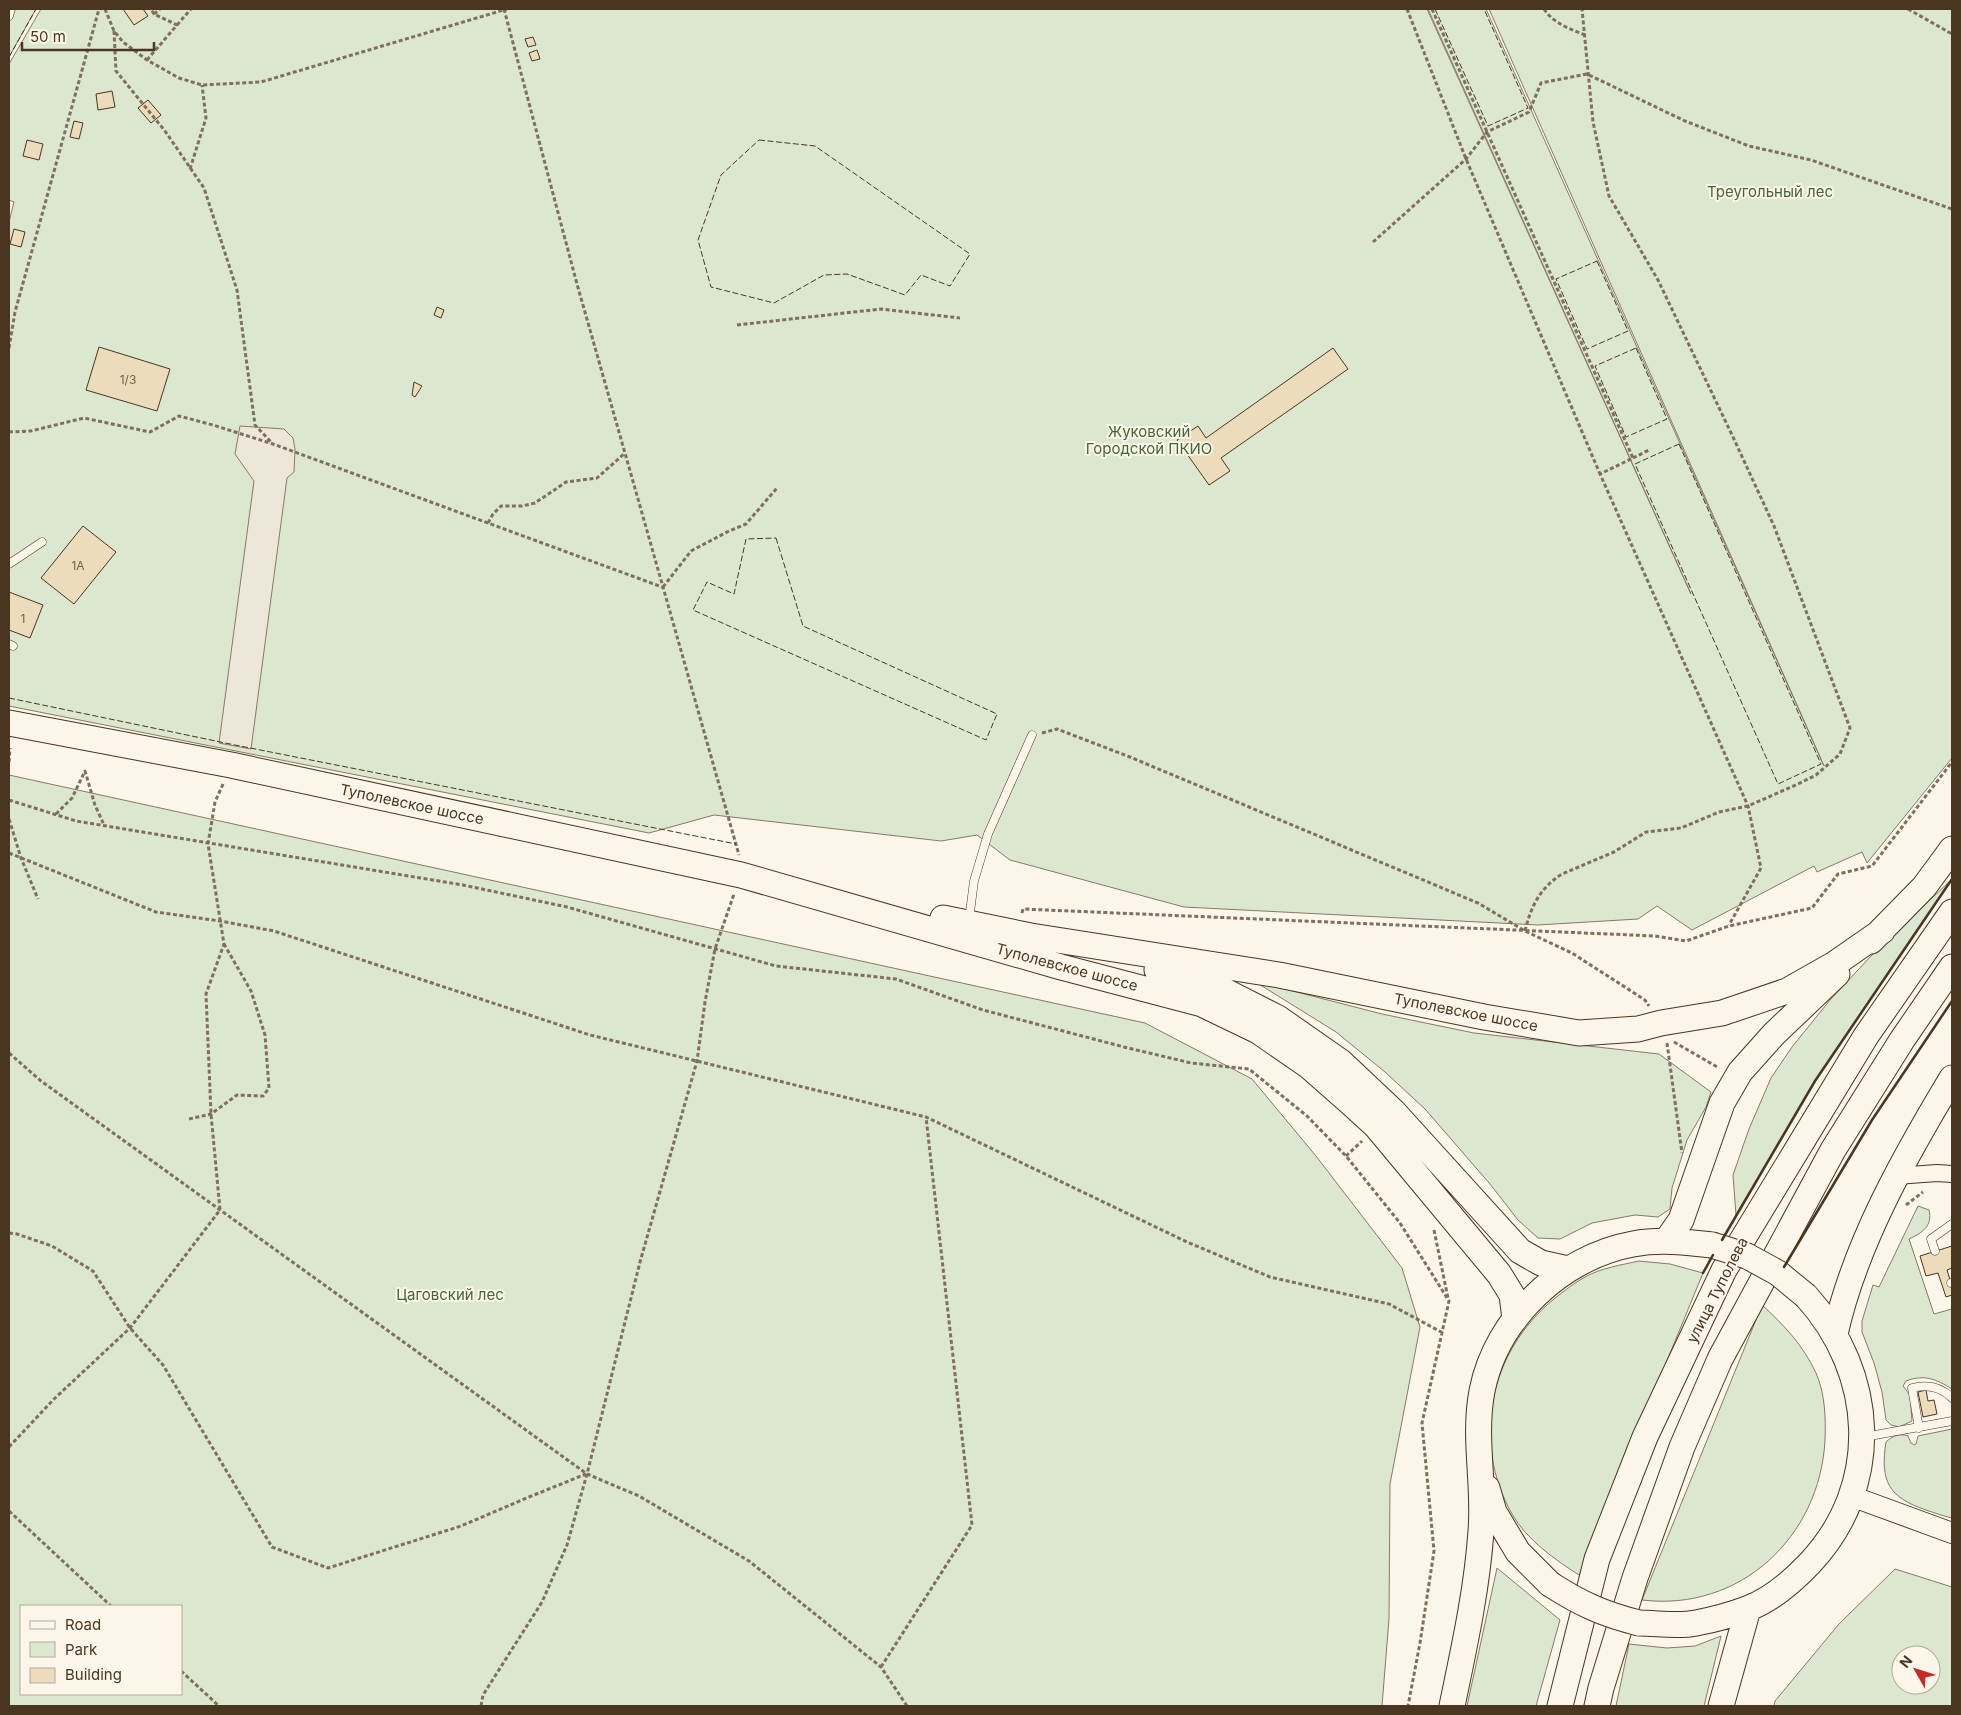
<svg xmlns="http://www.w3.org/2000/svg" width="1961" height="1715" font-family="Inter,sans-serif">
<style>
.green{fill:#dce7d0;stroke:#887966;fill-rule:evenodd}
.parking{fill:#ede7d9;stroke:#887966}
.building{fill:#ecdcbc;stroke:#4a3520}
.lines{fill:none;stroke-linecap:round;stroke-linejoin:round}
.service-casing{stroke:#4a3520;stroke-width:9}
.minor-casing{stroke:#4a3520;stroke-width:18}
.tertiary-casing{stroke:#4a3520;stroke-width:22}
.primary-casing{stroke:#4a3520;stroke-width:27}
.path{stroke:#7f6f5c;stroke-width:3;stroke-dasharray:4 2.5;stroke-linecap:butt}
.service{stroke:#fbf6e9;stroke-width:8}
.minor{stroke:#fbf6e9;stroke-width:16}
.tertiary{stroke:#fbf6e9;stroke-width:20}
.primary{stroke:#fbf6e9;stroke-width:25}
.primary-bridge-casing{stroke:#4a3520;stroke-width:27;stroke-linecap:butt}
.primary-bridge{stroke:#fbf6e9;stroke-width:25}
.fence{stroke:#4a3520;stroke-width:1;stroke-dasharray:6 2.5;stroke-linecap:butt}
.wall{stroke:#4a3520;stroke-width:2.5}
.labels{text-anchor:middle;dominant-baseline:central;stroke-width:4;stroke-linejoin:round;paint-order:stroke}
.number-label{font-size:12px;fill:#725f47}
.park-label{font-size:15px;fill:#436837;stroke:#fbf6e9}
.street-label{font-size:15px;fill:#4a3520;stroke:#fbf6e9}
</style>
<rect width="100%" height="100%" fill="#fbf6e9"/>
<path class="green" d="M9 9H36L9 57Z
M41 9H1427L1691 594 1428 9H1486L1824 766 1489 9H1952V758L1867 863 1862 852 1817 872 1814 866 1692 930 1657 906 1638 919 1538 925 1184 907 1010 860 977 835 941 841 714 815 649 833 9 706V222L14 202 9 200V64Z
M9 775 1145 1023 1252 1079 1316 1156 1402 1268 1420 1327 1390 1484 1389 1619 1382 1706H9ZM21 1606H181V1694H21Z
M1951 880 1815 1081 1736 1215 1733 1175 1749 1129 1771 1078 1792 1047 1830 1000 1871 956Z
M1254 981 1382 1014 1474 1033 1659 1054 1711 1092 1706 1107 1687 1140 1672 1188 1670 1209 1658 1217 1635 1215 1592 1223 1560 1239 1538 1238 1518 1220 1490 1184 1425 1109 1385 1072 1336 1032Z
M1918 1206 1929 1210C1933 1226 1922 1233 1909 1239L1934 1314 1952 1309V1389C1936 1379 1924 1374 1906 1381L1903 1386 1910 1395 1912 1421 1899 1427 1891 1425 1886 1420 1882 1392 1874 1363 1862 1332V1321L1873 1285 1879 1287Z
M1639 1261 1670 1264 1703 1273 1579 1575C1554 1559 1527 1540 1512 1514 1471 1441 1489 1352 1554 1299 1564 1291 1574 1283 1585 1277 1601 1268 1621 1265 1639 1261Z
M1762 1305C1784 1325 1803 1345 1816 1373 1825 1393 1826 1419 1825 1440 1820 1537 1740 1612 1642 1600Z
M1952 1429V1518C1943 1516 1935 1513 1926 1510 1888 1497 1880 1481 1886 1442 1892 1436 1900 1433 1908 1436L1911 1443 1914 1445 1916 1444 1918 1436Z
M1497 1568 1560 1620 1536 1706H1467Z
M1895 1569 1952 1587V1706H1774L1775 1701 1839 1624ZM1901 1655H1931V1685H1901Z
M1721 1636 1704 1706H1616L1629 1644 1667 1648 1695 1646Z"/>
<path class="parking" d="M240 426 284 429 293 438 295 449 294 472 287 478 251 749 219 743 254 481 235 454Z"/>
<path class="building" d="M123 9H143L148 16 134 25Z
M533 37 536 45 528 47 525 39Z
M537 50 540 59 532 61 529 53Z
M112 91 115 107 98 110 96 94Z
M148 100 161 115 151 123 138 108Z
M74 121 83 123 79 139 70 137Z
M27 140 43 144 39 160 23 156Z
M14 229 25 232 21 247 10 244Z
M437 307 444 310 441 318 434 315Z
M99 347 170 369 157 411 86 390Z
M1333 348 1348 369 1221 458 1230 471 1209 485 1177 440 1198 426 1206 438Z
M414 382 422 386 415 397 412 395Z
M83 526 116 552 74 604 41 578Z
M9 592 43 605 30 638 9 630Z
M1952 1246V1268L1947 1270 1952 1286V1295L1946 1297 1938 1273 1926 1276 1920 1256Z
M1926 1390 1928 1401 1934 1400 1937 1414 1923 1417 1918 1392Z"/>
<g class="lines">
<g class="service-casing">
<path id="service" d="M9 16 11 9
M9 564 42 542
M9 644 13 646
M969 920 974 881 988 834 1032 735
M1935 1251 1931 1239 1952 1224
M1951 1283H1952
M1919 1428 1912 1388C1927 1384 1941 1387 1952 1398
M1864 1437 1952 1421"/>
</g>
<g class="minor-casing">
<path id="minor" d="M1896 1176 1937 1173 1952 1174"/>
</g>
<g class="tertiary-casing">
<path id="tertiary" d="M1851 1496 1952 1533"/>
</g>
<g class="primary-casing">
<path id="primary" d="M9 723 231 765 741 875 1061 967 1202 1004 1258 1031 1310 1067 1352 1104 1376 1126 1499 1274 1512 1295 1515 1319
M943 918 1031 936 1279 975 1484 1017 1579 1033 1638 1029 1661 1023 1722 1013 1787 991 1833 965 1882 931
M1871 941 1924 887 1952 849
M1157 970 1211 984 1278 1018 1341 1062 1393 1111 1520 1251 1541 1263 1568 1269
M1667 1240 1681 1220 1722 1103 1740 1072 1774 1034 1837 974
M1835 1334C1855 1244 1905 1156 1952 1078
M1487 1488 1494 1512 1518 1552 1550 1584
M1639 1623C1657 1623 1678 1627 1696 1623 1712 1620 1731 1615 1747 1609 1771 1600 1793 1581 1810 1563 1883 1485 1876 1373 1806 1296
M1452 1706C1464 1648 1477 1590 1481 1531 1485 1484 1473 1438 1482 1391 1496 1319 1561 1257 1633 1244 1660 1239 1685 1242 1712 1245
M1560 1706 1597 1559 1645 1437 1724 1270 1866 1036 1952 912
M1597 1706 1601 1688 1635 1578 1682 1447 1720 1359 1833 1150 1902 1040 1952 967
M1721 1706 1748 1609"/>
</g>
<path class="path" d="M105 9 114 31 123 42 147 60 179 78 202 85 261 82 507 9
M504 9 577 284 739 855
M1407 9 1466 159 1600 474
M1432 9 1633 458 1600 474 1748 806 1761 868 1729 925
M1544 9C1553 23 1570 29 1585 35
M1908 9 1952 34
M154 14 160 9
M177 25 191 9
M114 31 116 71 165 131 204 188 237 290 255 425 272 443
M147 60 177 25 154 14 151 9
M190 169 206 118 202 85
M1373 242 1466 159 1487 132 1529 112 1541 83 1587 74 1685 121 1749 146 1811 160 1952 209
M737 325 881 309 960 318
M9 348 15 312 99 9
M9 432 31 431 84 418 150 432 179 416 213 425 273 444 662 587
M1633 458 1649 450
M488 523 493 514 501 506H522L535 503 566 482 597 478 625 453
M663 587 691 551 729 531 746 524 777 488
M1042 733 1057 729 1130 757 1478 903 1525 931 1572 953 1645 1000 1649 1006
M9 762 10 748
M9 800 76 821 463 885 567 907 776 966 896 979 983 1010 1124 1047 1191 1063 1249 1069 1307 1116 1346 1156 1400 1223 1449 1301 1422 1423 1434 1551 1420 1643 1408 1706
M56 814 72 798 85 771 95 805 104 825
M9 819 21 858 38 899
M9 853 156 912 220 921 274 931 590 1035 926 1117 1187 1242 1270 1277 1389 1304 1443 1333
M1022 913 1023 909 1655 936 1686 941 1729 926 1812 908 1838 874 1872 866 1952 762
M1525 931C1531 906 1540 888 1562 874L1614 852 1646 832 1681 828 1719 812 1748 806 1798 784 1816 775 1840 754 1850 728 1774 526 1733 437 1658 280 1609 196 1593 122 1582 9
M1674 1042 1719 1068
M1667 1043 1682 1153
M9 1053 41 1081 587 1474 639 1496 749 1561 881 1667 907 1706
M189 1119 211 1114 237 1095 263 1096 269 1088 265 1035 251 991 224 944
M1346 1156 1362 1141
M1906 1205 1923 1192
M1434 1230 1448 1298
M9 1233 17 1234 52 1246 93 1271 130 1328 163 1365 272 1547 328 1568 461 1526 529 1497 586 1474
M9 1447 54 1399 130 1328 220 1210 211 1114 206 994 224 944 208 844 215 802 223 784
M9 1511 111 1606
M881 1667 972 1525 926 1117
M181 1671 219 1706
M481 1706 483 1695 542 1602 567 1545 587 1474 640 1262 697 1061 705 1002 715 949 734 894"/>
<use href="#service" class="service"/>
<use href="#minor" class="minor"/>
<use href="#tertiary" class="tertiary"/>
<use href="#primary" class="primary"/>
<g class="primary-bridge-casing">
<path id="primary-bridge" d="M1712 1245 1747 1256 1778 1273 1806 1296
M1550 1584C1581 1604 1603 1614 1639 1623"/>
</g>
<use href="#primary-bridge" class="primary-bridge"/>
<path class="fence" d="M1435 9 1488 126 1528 108 1484 9
M9 57 36 9
M759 140 815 146 970 254 950 286 921 275 905 295 847 274 824 275 774 303 711 287 698 240 721 175Z
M1597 261 1628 331 1587 349 1556 279Z
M1636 348 1667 419 1626 437 1595 366Z
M1679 444 1821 764 1778 784 1635 464Z
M776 538 803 626 997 714 986 740 693 610 707 582 734 594 746 539Z
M9 698 235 745 736 844"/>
<path class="wall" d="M1722 1240 1815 1081 1952 879
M1784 1267 1872 1120 1952 1001
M1703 1273 1713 1255"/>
</g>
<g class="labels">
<g class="number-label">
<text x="128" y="379">1/3</text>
<text x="78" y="565">1А</text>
<text x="23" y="618">1</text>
</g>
<g class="park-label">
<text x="1770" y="191">Треугольный лес</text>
<text x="1149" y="431">Жуковский<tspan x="1149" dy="17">Городской ПКИО</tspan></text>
<text x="450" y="1294">Цаговский лес</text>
</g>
<g class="street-label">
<text transform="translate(412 804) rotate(12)">Туполевское шоссе</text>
<text transform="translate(1067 967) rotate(15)">Туполевское шоссе</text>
<text transform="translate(1466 1012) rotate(11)">Туполевское шоссе</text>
<text transform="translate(1717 1290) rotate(-63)">улица Туполева</text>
</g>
</g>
<rect width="1961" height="1715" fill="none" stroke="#4a3520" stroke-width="20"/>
<rect x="20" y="1605" width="162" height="90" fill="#fbf6e9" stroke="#b4a999"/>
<rect x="30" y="1621" width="25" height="8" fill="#fbf6e9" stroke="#b4a999"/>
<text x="65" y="1630" font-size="15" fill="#4a3520">Road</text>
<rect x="30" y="1642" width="25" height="15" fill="#dce7d0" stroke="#b4a999"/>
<text x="65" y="1655" font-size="15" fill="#4a3520">Park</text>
<rect x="30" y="1668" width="25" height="15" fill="#ecdcbc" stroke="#b4a999"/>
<text x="65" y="1680" font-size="15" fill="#4a3520">Building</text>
<g transform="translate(1916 1670) rotate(309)"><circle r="24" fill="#fbf6e9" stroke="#b4a999"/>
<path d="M0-4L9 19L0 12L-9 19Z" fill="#c62828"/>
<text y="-8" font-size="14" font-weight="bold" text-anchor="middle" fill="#4a3520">N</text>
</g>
<path d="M22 42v8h132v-8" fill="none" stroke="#4a3520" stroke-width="2.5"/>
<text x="30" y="42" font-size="15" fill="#4a3520" stroke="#fbf6e9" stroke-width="4" paint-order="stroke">50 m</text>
</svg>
